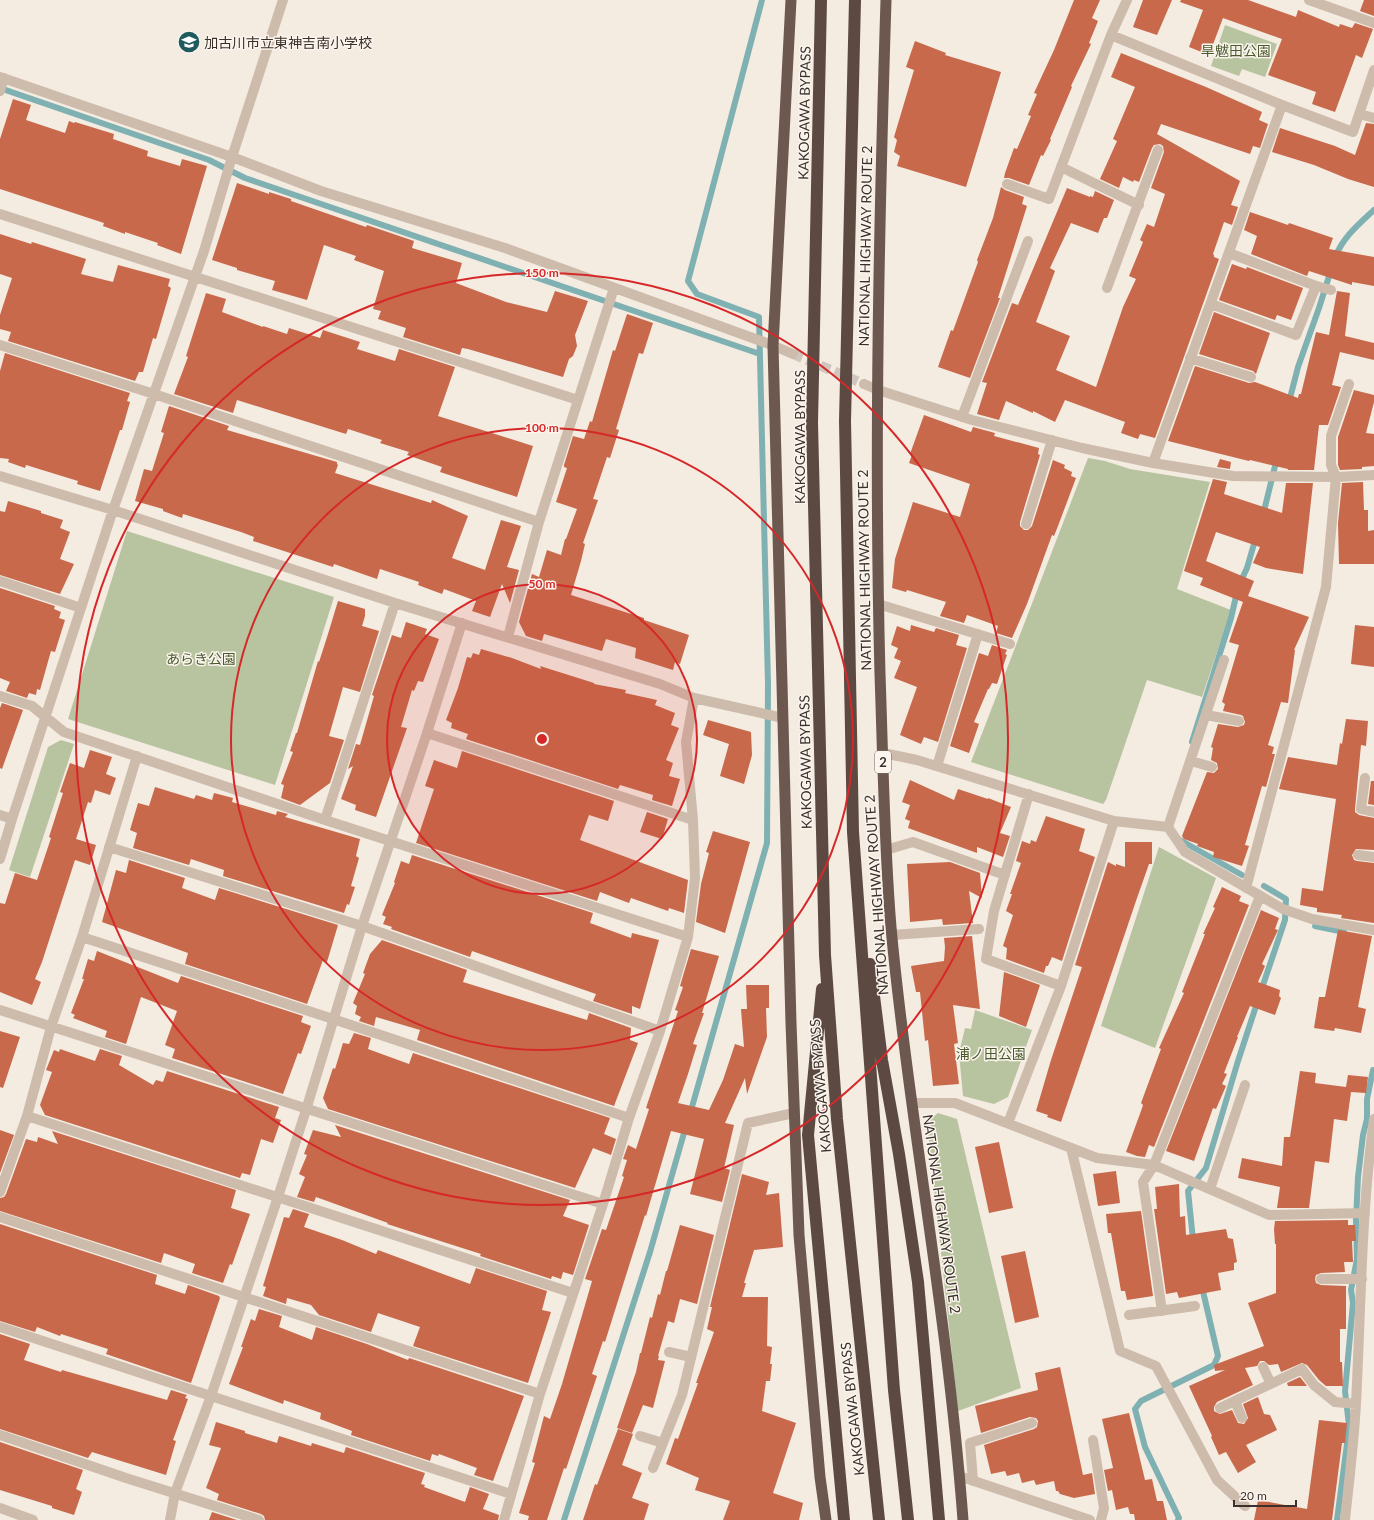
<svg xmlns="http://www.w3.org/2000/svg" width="1374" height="1520" font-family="Lato,'Noto Sans JP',sans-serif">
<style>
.green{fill:#b8c4a0}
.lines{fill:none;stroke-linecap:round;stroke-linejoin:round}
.stream{stroke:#7fb0b2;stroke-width:6}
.building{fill:#c8694b}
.minor-tunnel{stroke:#cfc6bd;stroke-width:10;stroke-dasharray:10 5;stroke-linecap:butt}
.service{stroke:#cdbbac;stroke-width:10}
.minor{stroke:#cdbbac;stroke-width:10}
.tertiary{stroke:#cdbbac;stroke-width:10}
.trunk{stroke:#6c584f;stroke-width:11}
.motorway{stroke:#5c4a42;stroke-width:12}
.ring{fill:none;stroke:#d62828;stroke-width:2}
.labels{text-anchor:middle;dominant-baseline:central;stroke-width:3;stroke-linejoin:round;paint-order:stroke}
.shield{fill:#fbf5ee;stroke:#756b66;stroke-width:1}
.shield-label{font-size:13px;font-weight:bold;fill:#3b302b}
.poi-label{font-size:14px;fill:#3b302b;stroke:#fbf5ee;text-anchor:start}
.park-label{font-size:14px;fill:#4a5a2e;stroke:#fbf5ee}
.street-label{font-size:14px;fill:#3b302b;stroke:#fbf5ee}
.centre{fill:#d62828;stroke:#fbf5ee;stroke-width:2}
.ring-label{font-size:12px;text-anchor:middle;font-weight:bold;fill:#d62828;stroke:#fbf5ee;stroke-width:3;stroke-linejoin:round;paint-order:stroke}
</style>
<rect width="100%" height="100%" fill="#f4ebe1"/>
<path class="green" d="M1225 25 1277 44 1265 77 1242 69 1239 76 1211 66Z
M1088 458 1105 461 1130 469 1210 482 1177 589 1231 610 1202 697 1147 680 1106 800 1103 804 971 762Z
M127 531 334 597 275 785 68 719Z
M61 740 74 744 30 877 9 870 48 747Z
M1159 847 1216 878 1155 1048 1101 1026Z
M975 1010 1032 1030 1008 1097 994 1104 963 1096 959 1053 965 1028 971 1029Z
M938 1113 957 1119 1021 1388 958 1411 927 1122Z"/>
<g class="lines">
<path class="stream" d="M0 88 209 160 245 178 760 354
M1335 258C1342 238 1359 224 1374 210
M1289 402 1298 367 1319 308 1331 270
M1263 515 1277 458
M1240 583 1247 568 1256 537
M1192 742 1231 618 1237 592
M1180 840 1242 875
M1315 926 1344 932
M1261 991 1285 920 1286 899 1264 886
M690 1114 767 843 768 684 759 317 697 294 688 281 762 0
M1193 1240 1188 1191 1206 1168 1238 1061 1258 1000
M564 1520 650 1252 686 1126
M1178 1520 1179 1518 1145 1447 1135 1409 1141 1401 1214 1365 1218 1356 1202 1287
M1337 1520 1347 1444 1349 1425 1345 1391 1353 1303 1351 1290 1357 1259 1356 1220 1358 1177 1363 1135 1367 1119V1099L1373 1070"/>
</g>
<path class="building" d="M1074 0H1100L1092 18 1098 21 1089 43 1091 44 1071 86 1072 87 1050 139 1051 140 1043 156 1041 155 1029 185 1009 178H1004L1005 173 1014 148 1017 149 1031 116 1028 115 1037 94 1034 93 1054 50Z
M1143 0H1172L1157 35 1133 27Z
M1181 0H1248L1296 17 1298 10 1339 27 1340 24 1352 28 1355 23 1373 29 1362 58 1356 55 1335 112 1312 104 1316 92 1268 75 1282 39 1223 18 1212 47 1207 46 1204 53 1189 47 1203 10 1180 2Z
M1364 0H1374V16L1360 11Z
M915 41 946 53 945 55 1001 72 966 187 897 166 900 156 894 152 897 140 894 137 914 70 906 67Z
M1121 53 1206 87 1262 112 1259 120 1268 124 1260 148 1253 146 1250 154 1161 124 1157 134 1240 181 1231 205 1238 207 1232 225 1224 222 1213 254 1214 255V257L1219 259 1155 438 1140 434 1138 439 1121 433 1125 422 1065 400 1055 422 1033 411V413L1006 401 999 420 977 414 987 383 982 382 1012 303 1018 305 1067 188 1090 197V196L1093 197 1095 191 1114 200 1107 218H1104L1098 233 1071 223 1050 268 1055 271 1036 322 1070 336 1056 370 1096 387 1123 307 1136 279 1129 276 1143 242 1140 240 1147 224 1154 227 1165 194 1151 188 1164 152 1163 146 1160 144 1154 145 1152 148 1139 182 1134 180 1133 182 1123 177 1119 188 1100 179 1117 141 1113 139 1135 87 1111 77Z
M13 99 31 105 26 120 65 133 69 121 74 123 75 122 114 134 113 139 148 151 147 156 180 166 182 159 207 166 181 254 157 245 158 243 125 232V234L103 226 104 223 0 189V139Z
M1366 123 1374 124V187L1348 179 1314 165 1272 152 1280 128 1335 146 1355 155Z
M237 183 269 194V192L291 199V201L366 227 367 225 414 241 412 248 462 263 456 283 506 302 547 312 555 291 588 301 575 335 577 346 573 356 569 359 563 377 468 349 462 348 460 355 403 337 406 328 378 319 381 311 373 309 384 271 354 260 356 256 324 245 307 300 272 290 275 281 237 270V268L212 260Z
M1001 187 1005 190 1024 197 1022 204 1027 206 998 298H1000L970 378 938 367 951 330 953 331 978 262 977 260 993 218Z
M1250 212 1288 225 1289 223 1333 238 1329 249 1374 257V286L1352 282V285L1309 271 1307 276 1251 254 1257 236 1244 230Z
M0 234 31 244 32 242 86 259 81 274 113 282 118 265 170 279 168 286 171 288 156 339 153 338 143 372H139L135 381 8 341 11 332 0 329V315L12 278 0 274Z
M1232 264 1246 269 1247 267 1303 288 1291 320 1277 315 1275 320 1219 300Z
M1337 291 1350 293 1345 336 1374 343V360L1340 352 1332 385 1341 387 1328 425H1319L1314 470H1288V469L1250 460 1249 461 1168 441 1195 366 1249 383 1255 382 1298 398 1299 394H1301L1316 332 1329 335Z
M206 293 226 299 222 312 263 327V326L287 334 289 328 320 338 323 330 360 342 357 349 395 361 399 349 455 367 438 416 533 446 517 497 440 472 442 467 407 455 409 452 380 443 382 440 348 429 346 434 237 400 233 413 174 394 188 357 186 356Z
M1214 312 1270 333 1256 374 1253 371 1199 354Z
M627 314 653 323 643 354 639 353 616 429 619 430 610 458 607 457 593 499 598 500 583 543 585 544 581 561 571 595 644 618V620L689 635 680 664 675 662 673 670 635 658 636 648 606 639 602 651 544 634 542 641 526 636 519 622 532 574 539 577 547 550 561 555 565 539H566L577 509 556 502 567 468 564 467V465L573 436 584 439 590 421 592 422 613 350 615 351Z
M5 353 130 393 127 401 130 402 122 430H120L100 491 77 484 78 481 26 465 25 468 8 462 9 459 0 458V371Z
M1354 390 1374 395V402L1366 433 1374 434V466L1362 467V469L1340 470 1338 465V437Z
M169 406 229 426 227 430 337 462V464L338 465 335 473 431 503 432 500 468 516 452 558 485 570 501 520 521 526 507 567 519 570 510 603 502 584 490 617 472 611 476 601 444 589 442 594 418 585 419 582 380 569 377 579 334 564 333 567 253 541 254 537 241 532 183 514 182 518 163 511V509L135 501 144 469 152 471 164 433 161 432Z
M924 415 971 432 973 427 995 433 994 436 1039 448 1038 454 1040 455 1020 522V526L1024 530H1028L1032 526 1053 460 1065 465 1064 468 1072 472 1071 476 1076 478 1058 526 1054 536 1052 535 1027 604 1012 638 996 633 998 626 967 615 964 623 940 616 946 602 907 590 906 592 892 588 895 559 913 502 960 517 970 484 909 463 912 455 910 454Z
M1220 459 1231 462 1230 469 1217 467Z
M1213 479 1227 482 1224 494 1282 513 1286 483H1313L1303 574 1266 568 1253 563 1260 547 1216 532 1206 561 1254 581 1248 596 1309 617 1294 650H1295L1288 703 1281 702 1268 745 1274 747 1272 754H1275L1266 787 1262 786 1245 845 1249 846 1242 866 1213 857 1214 852 1197 846 1198 844 1184 839 1182 836 1207 772 1214 773 1218 769 1217 763 1211 760 1213 748 1211 747 1218 724 1238 727 1244 725 1245 722 1243 716 1241 715 1223 711 1225 704 1222 702 1239 645 1229 642 1243 602 1200 585 1203 578 1184 571Z
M1363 482 1364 510H1368V531L1374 530V564H1339L1338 523 1342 483Z
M8 501 41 511V513L63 520 60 528 70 532 60 559 74 564 60 594 0 575V511L5 512Z
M0 588 55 606 54 609 61 612 59 618 65 620 55 652 51 651 40 690 37 689 36 695 29 693 27 698 6 691 10 682 0 678Z
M338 601 365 609V616L362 626 379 631 360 692 343 687 329 736 344 740 330 783 300 805 281 798 284 785 281 784 293 752 290 751 296 733H297L318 661 319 662 328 634Z
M406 622 427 629 425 634 439 639 423 682 418 681 414 691 412 690 401 727 407 728 376 817 355 810 356 805 341 799 353 766 348 769 356 744 360 745 374 696 372 695 392 635 401 638Z
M911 625 934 632 936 628 959 635 956 645 967 648 938 742 924 737 921 744 900 735 917 687 894 678 901 661 894 658 898 648 891 645 897 626 910 631Z
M1355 625 1374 627V667L1351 664Z
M992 645 1007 650 1005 654 1007 655 997 684 992 683 989 689H988L974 722 979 724 969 753 950 746 979 653 988 656Z
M481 649 512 658 541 669 540 666 594 683V684L626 690 625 693 657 700 655 705 675 713 671 725 679 728 666 760 673 763 669 776 680 779 672 806 652 800 653 795 620 785 618 789 466 739 468 734 451 728 452 723 446 720 458 688 467 657 471 658 473 653 479 655Z
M2 703 23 710 2 769 0 768V708Z
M1346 719 1368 721 1366 746 1361 745 1355 809V812L1359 815 1374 818V850L1356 849 1352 855 1354 860 1357 861 1374 863V923L1341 918 1342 915 1317 912V908L1300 905 1302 888 1323 891 1336 799 1279 789 1288 757 1337 765 1340 743 1342 744Z
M708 720 751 732 752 755 744 784 720 776 729 744 703 735Z
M90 750 112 757 106 774 116 778 110 795 95 790 91 803 88 802 76 839 96 845 90 865 75 860 42 962 35 979 41 982 32 1005 0 992V903L5 904 15 873 37 880 51 838 49 837 63 793 60 792 70 763 84 768Z
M462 751 614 801 608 821 589 815 580 840 688 880 684 913 669 908 668 911 631 898 629 903 600 892 597 901 416 843 434 789 425 786 434 760 457 768Z
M910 780 954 800 958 789 988 799V798L1011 807 1000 833 1010 836 1003 857 977 847V853L908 828 910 821 905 819 910 805 902 802Z
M1371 781H1374V805L1368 804Z
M155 787 194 799 196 795 212 800 214 793 233 798 232 802 276 815 277 811 288 814 285 817 360 839 356 856 359 858 351 886 355 887 349 905 347 904 344 913 223 876 224 870 191 859 189 865 133 848 137 833 130 830 138 803 149 806Z
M647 812 668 819 662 839 640 832Z
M1046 816 1085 829 1079 851 1095 857 1062 961 1052 957 1048 966H1046L1044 973 1006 959 1007 948 1003 946 1013 915 1006 911 1012 894H1010L1021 863 1016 861 1022 841 1030 844 1031 840 1036 842Z
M713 831 750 842 725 933 696 922 701 884 709 853 706 852Z
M1125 842H1152V864H1149L1137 898 1061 1122 1047 1117 1048 1115 1036 1111 1051 1060 1082 967 1075 965 1108 862 1116 866V864L1125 867Z
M412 855 593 913 590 923 631 938 632 933 659 940 640 1009 632 1006V1014L593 1001 596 994 472 951 470 957 391 929 392 927 383 924 386 917 382 915 395 883 394 882 401 861 409 864Z
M129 860 185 878 182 888 215 900 219 888 338 925 327 962 323 960 307 1004 185 964 188 953 102 922 116 870 126 873Z
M950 862 980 873 982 898 969 891 973 923 943 925 942 919 910 922 907 864Z
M1222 887 1241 896 1239 901 1249 905 1154 1147 1149 1145 1145 1157 1137 1156 1126 1152 1141 1111 1143 1105 1141 1103 1161 1049 1159 1048 1184 993 1182 992 1205 934H1203L1215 908 1213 907Z
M1261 910 1279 918 1275 929 1278 930 1262 964 1265 966 1258 982 1280 990 1279 996 1281 998 1275 1015 1250 1006 1237 1037H1238L1224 1073 1227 1074 1222 1084 1226 1086 1216 1109 1213 1108 1194 1161 1166 1151Z
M1338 930 1372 936 1358 1007 1366 1009 1361 1033 1335 1028 1334 1031 1314 1028 1319 997H1325Z
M972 936 980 1009 953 1005 958 1043 954 1044 959 1084 933 1086 928 1040 925 1041 920 992H916L911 966 944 961 945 947 944 938Z
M382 940 467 970 463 982 587 1020 589 1013 631 1028 630 1040 638 1043 614 1106 417 1040 420 1030 376 1017 374 1026 359 1021 361 1017 355 1014 357 1006 353 1003 365 974 363 973 370 954Z
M691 949 719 956 702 1013H704L693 1044 697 1045 688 1074 678 1103 709 1110 723 1080 735 1044 744 1047 741 1009H747L746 985H769V1008H766L767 1037 747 1094 745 1078 725 1123 734 1125 724 1168 730 1170 722 1202 690 1194 704 1139 671 1131 646 1216 645 1215 605 1342 603 1341 592 1374 597 1376 566 1469 564 1468 547 1520H528L529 1516 519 1513 535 1463 532 1462 544 1416 550 1419 562 1384 592 1281 585 1279 602 1229 606 1230 624 1177 622 1176 627 1160 623 1159 628 1145 636 1149 649 1109 646 1108 678 1011 675 1010 683 987 680 986Z
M97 951 178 983 181 976 303 1016 301 1022 311 1026 301 1054 298 1053 283 1094 172 1058 175 1049 165 1045 177 1011 141 997 126 1044 105 1037 107 1031 73 1018 75 1015 71 1013 84 979H82L88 959 94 961Z
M1004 972 1040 985 1026 1027 999 1016Z
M0 1031 20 1037 3 1088 0 1087Z
M354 1033 371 1038 368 1049 409 1064 413 1053 610 1118 604 1134 616 1139 611 1155 593 1148 575 1188 328 1109 323 1098 333 1068 335 1069 343 1043 349 1044Z
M60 1049 95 1061 100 1049 122 1056 119 1065 153 1085 156 1080 163 1082 167 1071 279 1107 275 1118 281 1120 273 1143 261 1139 250 1175 242 1173 240 1178 45 1115 40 1105 52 1072 46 1070 54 1050 59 1052Z
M1300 1071 1316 1073 1315 1083 1346 1087 1348 1075 1368 1077 1366 1093 1351 1092 1347 1121 1334 1119 1329 1163 1315 1161 1309 1208H1277L1280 1187 1238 1178 1242 1158 1282 1166 1284 1137H1290Z
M335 1125 570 1200 563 1216 589 1225 573 1275 563 1272 561 1279 552 1276 551 1279 480 1256 481 1254 387 1224 388 1223 316 1197 314 1202 297 1197 305 1177 299 1174 307 1155 304 1154 313 1130 341 1137Z
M0 1130 14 1135 0 1173Z
M52 1131 236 1190 231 1208 250 1214 232 1265 230 1264 223 1283 192 1273 195 1264 164 1253 161 1263 0 1211V1198L4 1197 6 1194 26 1139 37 1142 38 1137 58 1144Z
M999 1142 1013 1208 989 1213 975 1147Z
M1116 1171 1120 1203 1098 1206 1093 1174Z
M742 1174 769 1182 766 1195 779 1193 783 1247 754 1250 744 1283H746L742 1297H768L767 1346 772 1347 770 1364H772L770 1381H766L762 1411 796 1423 773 1493 803 1503 799 1520H723L730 1501 695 1490 699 1478 666 1464 675 1438 678 1439 698 1383H696L714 1332 707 1329 712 1307H710Z
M1179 1184 1180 1217 1185 1216 1186 1235 1226 1229 1228 1238 1233 1239 1237 1262 1234 1263V1270L1218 1273 1221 1290 1179 1298 1177 1292 1166 1294 1154 1209H1157L1155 1187Z
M293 1209 309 1214 304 1227 342 1240 376 1254 378 1250 470 1284 476 1268 547 1291 542 1310 551 1312 528 1383 413 1346 420 1327 378 1313 371 1332 319 1315 311 1305 287 1298 286 1304 263 1296 266 1287 263 1286 284 1217 289 1218Z
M1141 1211 1153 1296 1127 1300 1125 1291H1121L1111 1233H1108L1106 1214Z
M1348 1220V1225H1355L1356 1241H1352L1353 1262H1344L1345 1272 1321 1273 1316 1275 1315 1279 1316 1283 1321 1285 1346 1286V1329H1340V1362H1342L1343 1386H1326L1319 1380 1307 1365 1302 1363 1281 1372 1278 1364 1269 1365 1264 1361H1260L1257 1366 1245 1368 1253 1385 1217 1402 1214 1407V1411L1220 1414 1232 1410 1238 1423 1244 1424 1248 1418 1243 1404 1258 1397 1264 1414 1270 1415 1277 1430 1246 1445 1256 1462 1238 1473 1226 1452 1219 1455 1211 1437 1212 1436 1189 1386 1225 1370 1215 1371 1214 1365 1264 1346 1248 1303 1276 1293V1244H1275L1274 1229 1275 1221Z
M0 1224 157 1275 155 1284 185 1294 188 1285 219 1296 220 1298 191 1383 106 1354 108 1349 61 1334 60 1336 37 1327 35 1332 0 1321Z
M680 1225 714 1235 697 1304 680 1299 674 1323 668 1321 658 1356H659L658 1360 665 1361 653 1408 643 1405 632 1433 617 1428 636 1372 640 1353H641L650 1317 652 1318 658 1294 660 1295 666 1271H667Z
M1025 1251 1039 1317 1015 1323 1001 1256Z
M259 1309 282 1316 279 1327 312 1340 316 1327 367 1344 408 1360 409 1358 524 1396 493 1481 474 1475 477 1468 439 1454 438 1456 432 1454 430 1461 351 1435 352 1431 320 1419 321 1413 284 1400 283 1404 229 1384 243 1347H241L251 1319 255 1321Z
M0 1334 30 1344 24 1360 61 1372 62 1370 167 1400 171 1390 187 1395 185 1398 188 1399 173 1440 176 1441 166 1475 92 1452 88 1458 0 1429Z
M1060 1367 1083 1475 1092 1473 1095 1494 1074 1498 1060 1494 1058 1491H1056L1054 1481 1036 1485 1034 1480 1022 1483 1019 1473 1007 1476 1005 1471 991 1474 984 1445 1034 1429 1037 1427 1038 1421 1036 1418 1030 1417 981 1433 975 1406 1038 1390 1035 1373Z
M1300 1377 1307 1386H1288L1287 1383Z
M1129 1413 1145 1480 1152 1479 1157 1501H1163L1167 1520H1135L1134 1514H1130L1128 1507 1116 1510 1112 1490 1108 1491 1104 1470 1113 1468 1102 1419Z
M1319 1420 1347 1423 1345 1443H1342L1332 1520H1254L1258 1500 1307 1509Z
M216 1422 245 1431V1433L277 1443 279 1436 311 1446 312 1443 344 1453 346 1447 425 1473 421 1484 425 1485 424 1487 465 1502 470 1487 489 1494 483 1509 499 1515 498 1520H265L264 1516 261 1514 217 1500 219 1494 206 1488 221 1448 209 1445Z
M618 1429 633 1434 622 1465 642 1473 632 1498 649 1504 644 1520H583L595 1484 597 1485Z
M0 1442 83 1470 76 1489 82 1492 74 1515 52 1508V1506L0 1490Z
M212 1512 237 1520H209Z"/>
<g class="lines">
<path class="minor-tunnel" d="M793 354 864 384"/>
<path class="service" d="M1316 286 1331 290"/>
<path class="minor" d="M1309 0 1374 23
M1111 35 1282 105 1353 132 1374 70
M0 77 232 157 321 191 505 248 772 345 793 354
M0 91 4 78
M1359 114 1374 118
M1061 167 1139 205
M1007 184 1049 199 1111 35 1127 0
M0 214 578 400
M1107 288 1158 150
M1211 304 1296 335 1316 286 1229 253
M0 345 154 394 539 522
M1190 358 1251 377
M864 384 878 390 972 420 1082 448 1153 463 1233 476 1336 477 1374 475
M962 417 1028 241
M1153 463 1282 105
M0 476 113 510 395 603 660 684 694 698 783 718
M1026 524 1052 440
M0 581 81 608
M878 604 1010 644
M508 637 539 522 614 288
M0 696 32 706 64 732 325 820 688 937
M1206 715 1239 721
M427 733 693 820
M883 753 917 760 1114 821 1168 827 1185 852 1283 909 1312 919 1374 930
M1191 761 1212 767
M937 766 978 634
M1365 778 1361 809 1374 812
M1029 794 994 911 986 959 1061 986
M0 815 12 819
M325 820 395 603
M1168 827 1224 660
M109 847 362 926 660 1031
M886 850 913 842 1005 875
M1358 855 1374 857
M0 859 12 819 113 510 204 251 232 157 283 0
M1246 888 1326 587 1336 477 1331 465V436L1349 384
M892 935 979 929
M82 937 333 1019 629 1118
M0 1010 603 1204
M912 1103H955L1097 1158 1154 1165 1269 1215 1365 1213
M27 1116 573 1293
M1008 1123 1061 986 1114 821
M1071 1148 1120 1351 1156 1366 1217 1480 1245 1506
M1210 1189 1245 1085
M0 1192 27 1116 51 1027 82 937 137 756
M0 1217 540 1394
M1321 1279H1362
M1162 1311 1143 1182 1154 1165 1260 896
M1129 1315 1195 1306
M0 1327 511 1494
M669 1352 691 1357
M1263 1367 1271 1384
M1235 1401 1242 1418
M1220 1408 1302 1369 1314 1385 1335 1402 1356 1404
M0 1435 126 1478 259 1520
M640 1436 663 1443
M1093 1440 1104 1508 1101 1520
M653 1468 682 1395 748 1123 794 1113
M959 1476 1090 1520
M973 1481 970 1443 1032 1423
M170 1520 175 1493
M504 1520 540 1394 603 1204 629 1118 660 1031 688 937 695 878 693 820 686 742 694 698
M1345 1520C1349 1481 1354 1442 1356 1403 1361 1308 1361 1213 1374 1119"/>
<path class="tertiary" d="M175 1493 211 1396 278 1197 306 1110 362 926 427 733 462 623
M0 1508 33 1520"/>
<path class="trunk" d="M791 0 773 346 791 1023 799 1235 820 1477 826 1520
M886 0C879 225 874 450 880 674 883 758 884 843 891 927 898 1006 909 1084 920 1162 937 1281 954 1400 963 1520"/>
<path class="motorway" d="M821 0 812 423 825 955 837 1119 879 1520
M855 0 845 421 853 832 894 1390 908 1520
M870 964 882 1060 899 1154 918 1282 939 1520
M822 989 808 1135 844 1520"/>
</g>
<circle cx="542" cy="739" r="155" fill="#d62828" fill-opacity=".12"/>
<g class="ring">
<circle cx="542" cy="739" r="155"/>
<circle cx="542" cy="739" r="311"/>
<circle cx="542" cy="739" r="466"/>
</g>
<defs>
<g id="school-disc" transform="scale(1.15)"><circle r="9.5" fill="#1f5a5e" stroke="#fbf5ee"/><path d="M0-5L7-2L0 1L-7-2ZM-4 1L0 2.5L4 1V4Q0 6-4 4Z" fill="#fff"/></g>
</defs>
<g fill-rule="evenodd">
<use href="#school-disc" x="189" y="42"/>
</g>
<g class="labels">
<rect class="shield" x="875" y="751" width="16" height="22" rx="3"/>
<g class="shield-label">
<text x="883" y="762">2</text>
</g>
<g class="poi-label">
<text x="204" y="42">加古川市立東神吉南小学校</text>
</g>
<g class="park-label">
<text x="1236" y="50">旱魃田公園</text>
<text x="201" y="658">あらき公園</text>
<text x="991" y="1053">浦ノ田公園</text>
</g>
<g class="street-label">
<text transform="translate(804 113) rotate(-89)">KAKOGAWA BYPASS</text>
<text transform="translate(865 246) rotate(-89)">NATIONAL HIGHWAY ROUTE 2</text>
<text transform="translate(799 437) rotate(-90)">KAKOGAWA BYPASS</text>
<text transform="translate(864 570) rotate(-91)">NATIONAL HIGHWAY ROUTE 2</text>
<text transform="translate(805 762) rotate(-91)">KAKOGAWA BYPASS</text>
<text transform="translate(876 895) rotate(-94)">NATIONAL HIGHWAY ROUTE 2</text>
<text transform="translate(820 1086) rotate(-95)">KAKOGAWA BYPASS</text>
<text transform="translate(942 1214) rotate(82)">NATIONAL HIGHWAY ROUTE 2</text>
<text transform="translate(852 1409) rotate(-96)">KAKOGAWA BYPASS</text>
</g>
</g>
<circle cx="542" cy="739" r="6" class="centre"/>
<g class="ring-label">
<text x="542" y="277">150 m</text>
<text x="542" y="432">100 m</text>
<text x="542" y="588">50 m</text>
</g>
<path d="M1234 1500v6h62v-6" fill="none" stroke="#3b302b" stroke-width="2"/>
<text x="1240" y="1500" font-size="12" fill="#3b302b" stroke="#fbf5ee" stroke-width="3" paint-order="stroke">20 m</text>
</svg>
